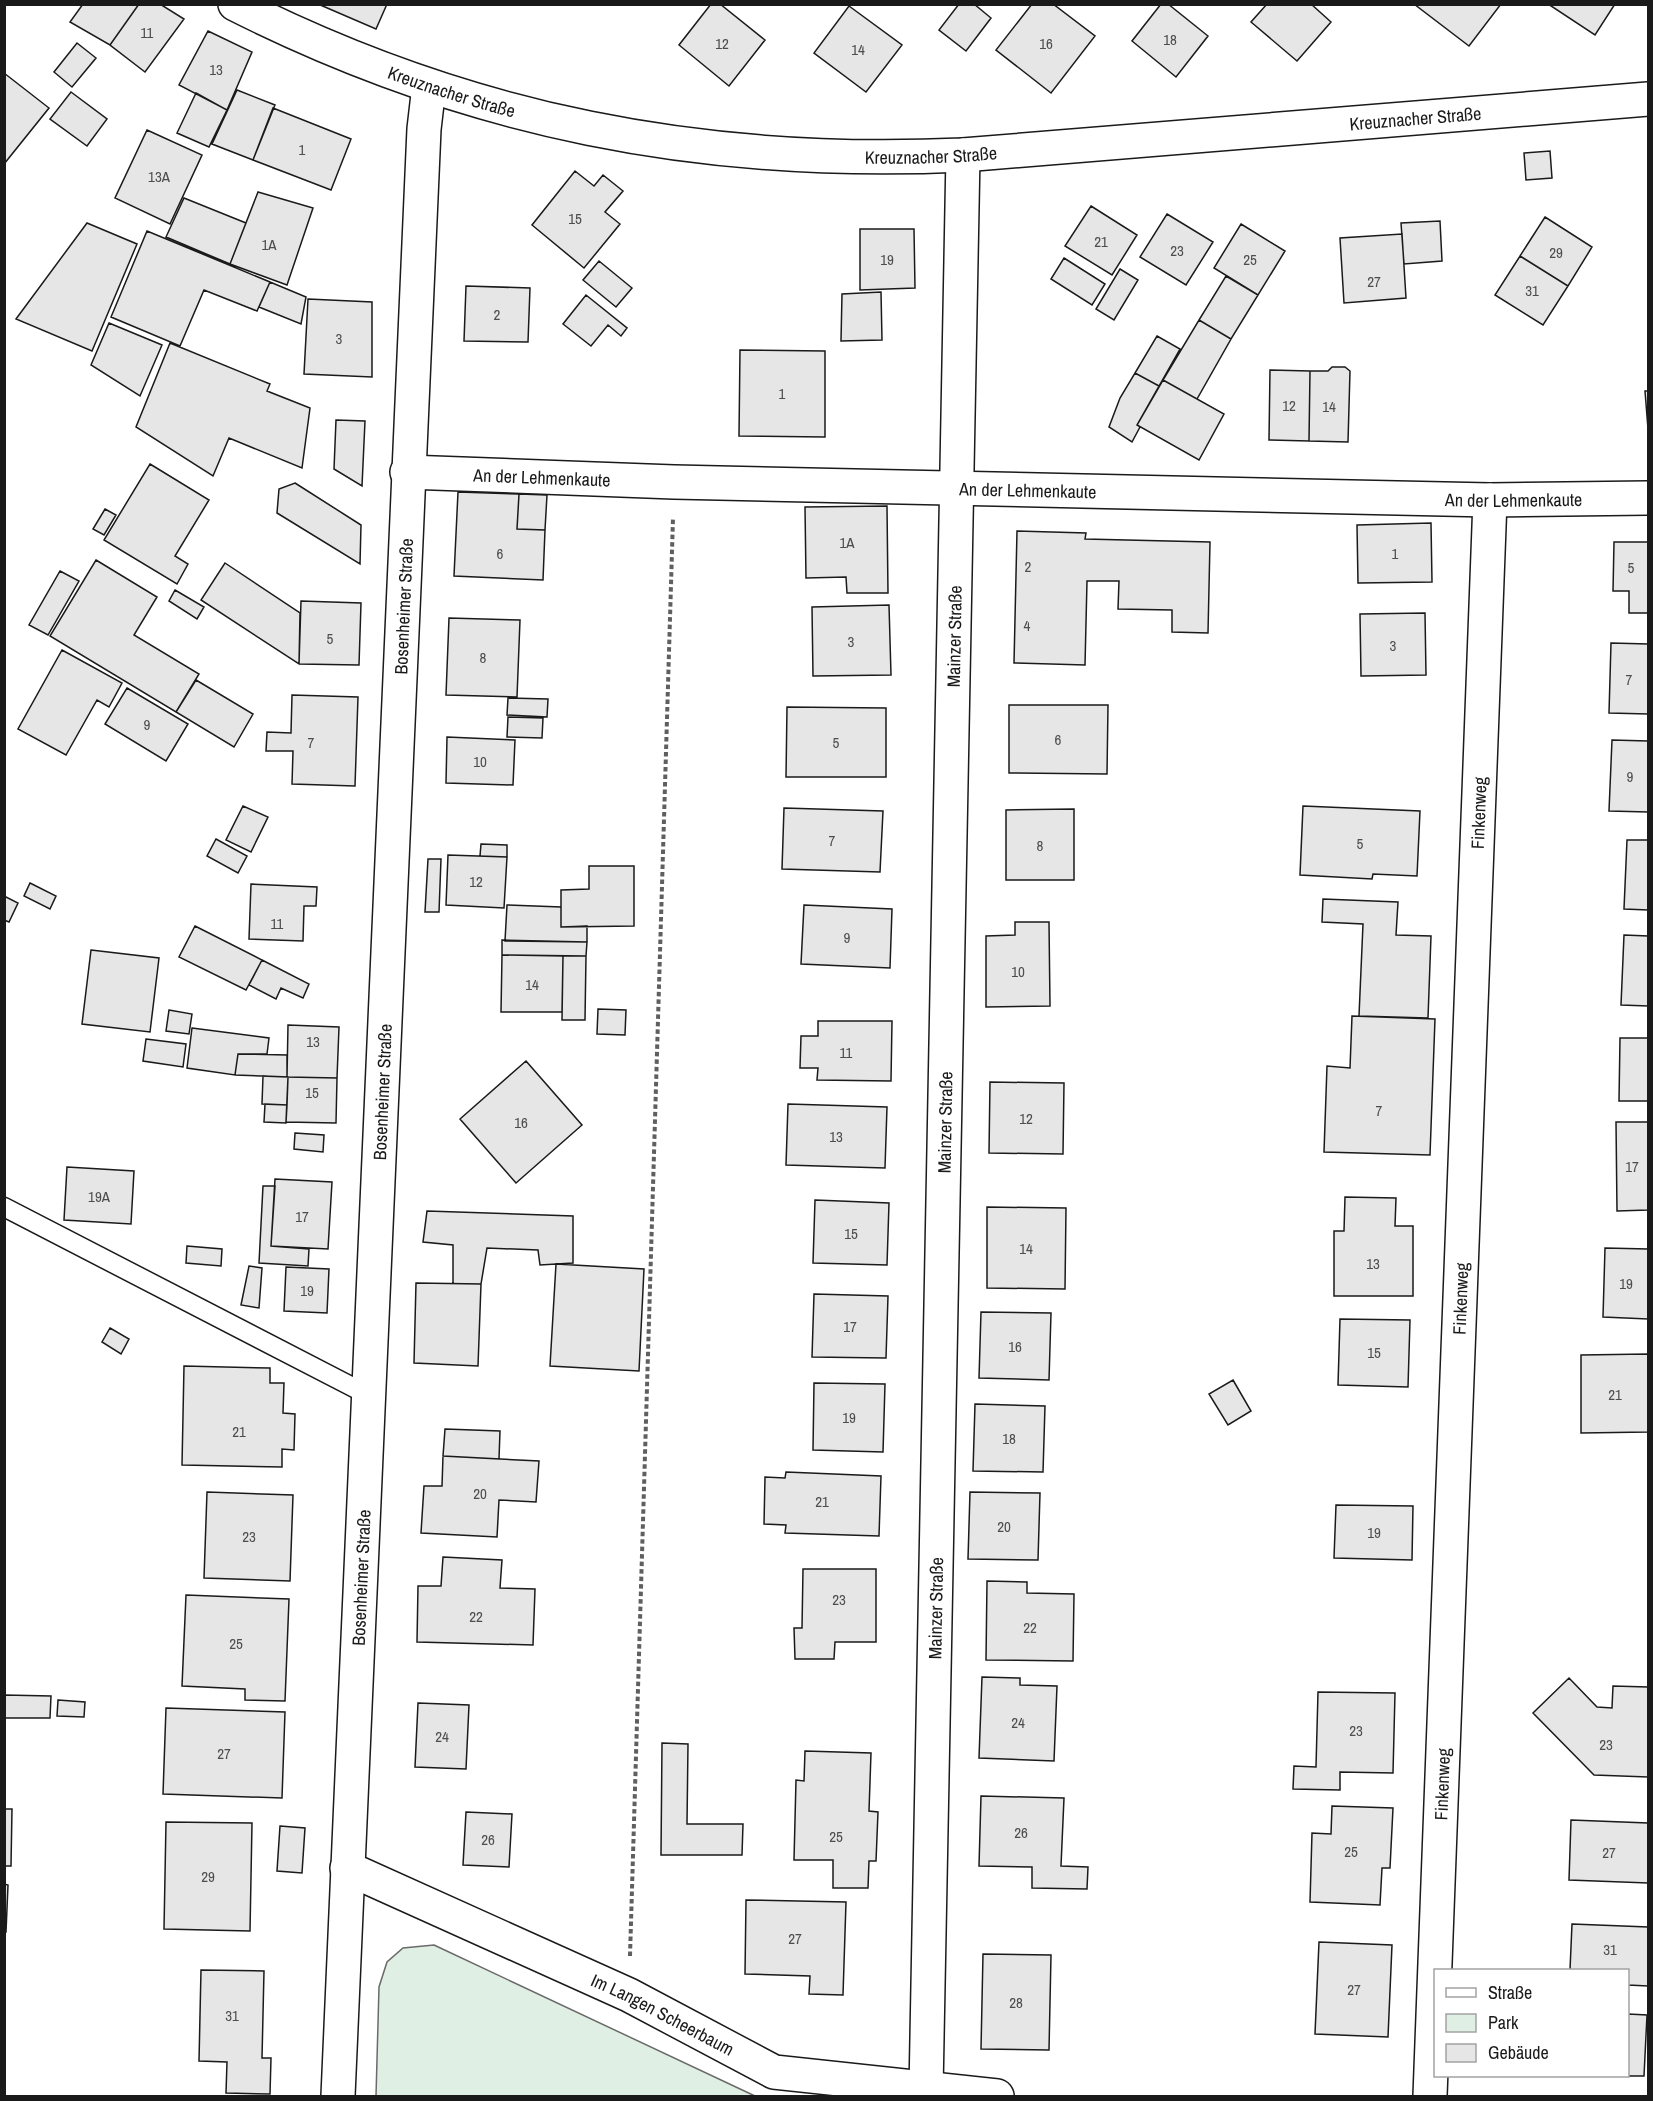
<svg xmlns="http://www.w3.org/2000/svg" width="1653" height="2101" font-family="'Archivo Narrow',sans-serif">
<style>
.green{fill:#e0efe3;stroke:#6a6a6a;stroke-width:1.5}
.building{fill:#e6e6e6;stroke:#1a1a1a;stroke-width:1.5}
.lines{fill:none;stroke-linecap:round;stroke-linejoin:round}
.service-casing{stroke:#1a1a1a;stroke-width:21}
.minor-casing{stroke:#1a1a1a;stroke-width:36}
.secondary-casing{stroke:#1a1a1a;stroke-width:36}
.path{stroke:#5f5f5f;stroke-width:4;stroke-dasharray:4.5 3;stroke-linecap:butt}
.service{stroke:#fff;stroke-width:18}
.minor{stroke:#fff;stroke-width:33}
.secondary{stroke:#fff;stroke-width:33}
.labels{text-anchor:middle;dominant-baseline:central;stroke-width:4.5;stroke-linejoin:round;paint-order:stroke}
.number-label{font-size:15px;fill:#4d4d4d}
.street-label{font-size:18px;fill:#1a1a1a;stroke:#fff}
</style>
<rect width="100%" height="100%" fill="#fff"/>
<path class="green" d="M434 1945 755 2096H376L379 1987 387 1962 403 1948Z"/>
<path class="building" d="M83 4H139L110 45 70 22Z
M139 4H160L184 19 145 72 110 45Z
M318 4H387L376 29Z
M711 4H720L765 40 729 86 679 45Z
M959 4H974L991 18 966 51 939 30Z
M1032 4H1053L1095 36 1051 93 996 50Z
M1161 4H1168L1208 36 1176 77 1132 41Z
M1267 4H1311L1331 22 1297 61 1251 22Z
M1414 4H1501L1469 46Z
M1548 4H1615L1595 35Z
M849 6 902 45 866 92 814 53Z
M208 31 252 52 227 110 179 85Z
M77 43 96 58 72 87 54 72Z
M4 73 49 108 4 164Z
M237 90 275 105 253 160 212 144Z
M71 92 107 119 87 146 50 119Z
M196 93 227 110 209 147 177 133Z
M273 108 351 139 331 190 253 160Z
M147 130 202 155 170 224 115 198Z
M1550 151 1552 178 1526 180 1524 153Z
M575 171 594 186 603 175 623 191 605 212 620 224 584 268 532 225Z
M258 192 313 208 287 285 230 264Z
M184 198 246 223 230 264 166 237Z
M1091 206 1137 235 1112 275 1065 246Z
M1167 214 1213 242 1186 285 1140 257Z
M1545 217 1592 247 1568 286 1520 256Z
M1440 221 1442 261 1404 264 1401 223Z
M87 223 137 244 92 351 16 319Z
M1241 224 1285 251 1258 295 1214 268Z
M860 229H914L915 288 860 290Z
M147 231 270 282 257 311 204 290 180 346 111 317Z
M1402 234 1406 298 1344 303 1340 238Z
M1520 256 1568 286 1543 325 1495 295Z
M1064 258 1105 284 1092 305 1051 279Z
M599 261 632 288 616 307 583 280Z
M1120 269 1138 280 1114 320 1096 309Z
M1226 276 1258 295 1231 339 1199 320Z
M270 282 306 297 301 324 259 307Z
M466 286 530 288 528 342 464 341Z
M881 292 882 340 841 341 842 294Z
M586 295 627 328 621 336 608 325 591 346 563 324Z
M308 299 372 302V377L304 374Z
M1199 320 1231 339 1197 399 1163 380Z
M109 323 162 345 140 396 91 365Z
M1157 336 1180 349 1159 386 1135 373Z
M170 343 270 384 267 391 310 408 302 468 229 438 213 476 136 427Z
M740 350 825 351V437L739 436Z
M1332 367H1345L1350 371 1348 442 1309 441 1310 371H1328Z
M1270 370 1310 371 1309 441 1269 440Z
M1135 373 1159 386 1137 425 1140 427 1132 442 1109 427 1120 398Z
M1163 380 1224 414 1199 460 1137 425Z
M1645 391H1648V429Z
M336 420 365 421 362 486 334 469Z
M150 464 209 500 175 556 188 564 177 584 104 540Z
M295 483 361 525 360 564 277 513 279 489Z
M458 492 519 494 517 529 545 530 543 580 454 576Z
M519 494 547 495 545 530 517 529Z
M887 506 888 593H847L846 577 806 578 805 507Z
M105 509 116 515 104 535 93 529Z
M1431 523 1432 582 1358 583 1357 525Z
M1017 531 1086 533 1085 539 1210 542 1208 633 1172 632V610L1118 609 1119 581H1087L1085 665 1014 663Z
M1614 542H1648V613H1629V591H1613Z
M96 560 157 597 134 635 199 674 176 712 50 636Z
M225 563 300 613 299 664 201 600Z
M60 571 79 581 48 635 29 625Z
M175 590 204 607 197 619 169 601Z
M301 601 361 603 359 665 299 664Z
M889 605 891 675 813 676 812 607Z
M1425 613 1426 675 1361 676 1360 614Z
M449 618 520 620 517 697 446 695Z
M1611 643 1648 644V714L1609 713Z
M62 650 122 683 109 707 97 700 66 755 18 729Z
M196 680 253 714 234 747 176 712Z
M127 688 188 724 166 761 105 724Z
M292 695 358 697 355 786 292 784 293 751H266L267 732 291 733Z
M508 698 548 699 547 717 507 715Z
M1009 705H1108L1107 774 1009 773Z
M787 707 886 708V777H786Z
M508 717 543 718 542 738 507 737Z
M447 737 515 740 513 785 446 783Z
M1612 740 1648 741V812L1609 811Z
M243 806 268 817 251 852 226 840Z
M1303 806 1420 811 1417 876 1373 874 1372 879 1300 875Z
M784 808 883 811 880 872 782 869Z
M1074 809V880H1006V810Z
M216 839 247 856 238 873 207 856Z
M1627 840H1648V910L1624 909Z
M481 844 507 845V857L480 856Z
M448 855 507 857 504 908 446 905Z
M428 859H441L439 912H425Z
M589 866H634V926L561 927V890L589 889Z
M30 883 56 896 50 909 24 896Z
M251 884 317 887 316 906H304L303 941 249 939Z
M4 896 18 903 9 922 4 920Z
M1323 899 1398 902 1396 935 1431 936 1428 1018 1359 1016 1363 924 1322 922Z
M507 905 561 907V927L587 926V942L505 941Z
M804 905 892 909 890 968 801 964Z
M1015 922H1049L1050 1006 986 1007V936L1015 935Z
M195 926 262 960 246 990 179 957Z
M1624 935 1648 936V1006L1621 1005Z
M502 940 587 942 586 956 502 955Z
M91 950 159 958 150 1032 82 1024Z
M502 955 563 956 562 1012H501Z
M563 956H586L585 1020H562Z
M262 960 309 984 303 998 281 988 276 999 249 985Z
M598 1009 626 1010 625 1035 597 1034Z
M169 1010 192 1014 189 1034 166 1031Z
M1352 1016 1435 1019 1430 1155 1324 1152 1327 1066 1350 1068Z
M818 1021H892L891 1081 817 1080 818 1068H800L801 1036H818Z
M288 1025 339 1027 337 1078 287 1077Z
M192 1028 269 1038 267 1054H238L235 1075 187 1068Z
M1620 1038H1648V1101H1619Z
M146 1039 186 1044 183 1067 143 1061Z
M238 1054 287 1055V1077L235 1075Z
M526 1061 582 1125 516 1183 460 1119Z
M263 1076 288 1077 287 1105 262 1104Z
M288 1077 337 1078 336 1123 286 1122Z
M990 1082 1064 1083 1063 1154 989 1153Z
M265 1104 287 1105 286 1123 264 1122Z
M788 1104 887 1107 885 1168 786 1165Z
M1616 1122H1648V1210L1617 1211Z
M295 1133 324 1135 323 1152 294 1149Z
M67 1167 134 1171 131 1224 64 1220Z
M275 1179 332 1182 328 1249 271 1246Z
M263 1186H275L271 1246 309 1249 308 1266 259 1263Z
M1345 1197 1396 1198 1395 1226H1413V1296H1334V1231H1344Z
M815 1200 889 1203 887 1265 813 1263Z
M987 1207 1066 1208 1065 1289 987 1288Z
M427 1211 573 1216V1263L540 1265 538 1250 487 1248 481 1284H453V1245L423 1242Z
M187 1246 222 1249 221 1266 186 1263Z
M1605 1248 1648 1249V1319L1603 1317Z
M556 1264 644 1269 639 1371 550 1366Z
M249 1266 262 1268 259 1308 241 1305Z
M286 1267 329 1269 327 1313 284 1311Z
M416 1283 481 1284 478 1366 414 1363Z
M814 1294 888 1296 886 1358 812 1357Z
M981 1312 1051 1313 1049 1380 979 1378Z
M1340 1319 1410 1320 1408 1387 1338 1385Z
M110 1328 129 1339 121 1354 102 1342Z
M1648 1354V1432L1581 1433V1355Z
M184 1366 270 1368V1383H284L283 1413 295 1414 294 1450 282 1449V1467L182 1465Z
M1233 1380 1251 1411 1228 1425 1209 1394Z
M814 1383 885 1384 883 1452 813 1450Z
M975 1404 1045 1406 1043 1472 973 1471Z
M445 1429 500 1431 499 1459 443 1456Z
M443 1456 539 1461 536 1502 499 1500 497 1537 421 1533 424 1486H442Z
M786 1472 881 1476 879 1536 785 1533 786 1525 764 1524 765 1477 785 1478Z
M207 1492 293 1495 290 1581 204 1578Z
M970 1492 1040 1493 1038 1560 968 1559Z
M1336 1505 1413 1506 1412 1560 1334 1558Z
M443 1557 502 1560 500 1588 535 1589 533 1645 417 1642 418 1586H441Z
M803 1569H876V1642H835L834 1659H795L794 1628H802Z
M987 1581 1027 1582V1593L1074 1594 1073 1661 986 1660Z
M186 1595 289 1599 285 1701 245 1700V1689L182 1686Z
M982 1677 1020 1678V1685L1057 1686 1054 1761 979 1758Z
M1569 1678 1597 1707 1612 1708 1613 1686 1648 1687V1777L1594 1775 1533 1713Z
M1318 1692 1395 1693 1393 1773 1340 1772V1790L1293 1789 1294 1766 1316 1767Z
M4 1695 51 1696 50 1718H4Z
M58 1700 85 1702 84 1717 57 1716Z
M418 1703 469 1705 466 1769 415 1767Z
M166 1708 285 1712 282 1798 163 1794Z
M662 1743 688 1744 687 1824H743L742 1855H661Z
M805 1751 871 1753 869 1811 878 1812 876 1861H869L868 1888H833V1860H794L796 1780 804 1781Z
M981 1796 1064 1798 1061 1866 1088 1867 1087 1889 1032 1888V1867L979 1866Z
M1332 1806 1393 1808 1390 1868H1382L1380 1905 1310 1902 1312 1833 1331 1834Z
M4 1809H12L11 1866H4Z
M466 1812 512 1814 509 1867 463 1865Z
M1571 1820 1648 1823V1883L1569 1880Z
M166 1822 252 1823 250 1931 164 1929Z
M280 1826 305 1828 302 1873 277 1871Z
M4 1884 8 1885 6 1932H4Z
M746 1900 846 1902 843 1995 809 1994 810 1976 745 1974Z
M1572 1924 1648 1927V1986L1628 1985V1970H1570Z
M1319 1942 1392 1945 1388 2037 1315 2034Z
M983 1954 1051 1955 1049 2050 981 2049Z
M201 1970 264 1971 262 2058H271L270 2094 226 2093 227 2062 199 2061Z
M1628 2014 1647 2015 1644 2076H1619H1628Z"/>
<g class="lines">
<g class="service-casing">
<path id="service" d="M4 1207 370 1396"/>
</g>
<g class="minor-casing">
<g id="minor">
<path id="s1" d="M407 472 674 482 1490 500 1648 498"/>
<path id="s2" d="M347 1868 629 1995 774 2072 997 2096"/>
<path id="s3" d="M926 2090 963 155"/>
<path id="s4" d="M338 2096 424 129 429 86"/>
<path id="s5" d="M1430 2096 1490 500"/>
</g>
</g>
<g class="secondary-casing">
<g id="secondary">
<path id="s6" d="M235 4C469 122 703 167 963 155L1648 99"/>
</g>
</g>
<path class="path" d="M630 1956 673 518"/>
<use href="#service" class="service"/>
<use href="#minor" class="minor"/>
<use href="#secondary" class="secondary"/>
</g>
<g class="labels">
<g class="number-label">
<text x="147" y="32">11</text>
<text x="1170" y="39">18</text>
<text x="722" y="43">12</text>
<text x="1046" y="43">16</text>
<text x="858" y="49">14</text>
<text x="216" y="69">13</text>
<text x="302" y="149">1</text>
<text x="159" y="176">13A</text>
<text x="575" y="218">15</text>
<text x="1101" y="241">21</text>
<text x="269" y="244">1A</text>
<text x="1177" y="250">23</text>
<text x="1556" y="252">29</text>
<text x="887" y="259">19</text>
<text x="1250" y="259">25</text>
<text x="1374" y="281">27</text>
<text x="1532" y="290">31</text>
<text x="497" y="314">2</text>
<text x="339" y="338">3</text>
<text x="782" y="393">1</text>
<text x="1289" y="405">12</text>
<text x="1329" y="406">14</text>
<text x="847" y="542">1A</text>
<text x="500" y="553">6</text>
<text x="1395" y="553">1</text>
<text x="1028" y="566">2</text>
<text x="1631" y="567">5</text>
<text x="1027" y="625">4</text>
<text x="330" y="638">5</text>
<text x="851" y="641">3</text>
<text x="1393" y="645">3</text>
<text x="483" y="657">8</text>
<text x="1629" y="679">7</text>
<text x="147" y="724">9</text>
<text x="1058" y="739">6</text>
<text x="311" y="742">7</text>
<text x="836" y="742">5</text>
<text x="480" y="761">10</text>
<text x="1630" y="776">9</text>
<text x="832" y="840">7</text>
<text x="1360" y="843">5</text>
<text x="1040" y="845">8</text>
<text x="476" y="881">12</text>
<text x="277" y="923">11</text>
<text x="847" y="937">9</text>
<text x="1018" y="971">10</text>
<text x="532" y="984">14</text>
<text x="313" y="1041">13</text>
<text x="846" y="1052">11</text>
<text x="312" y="1092">15</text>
<text x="1379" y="1110">7</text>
<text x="1026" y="1118">12</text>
<text x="521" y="1122">16</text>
<text x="836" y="1136">13</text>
<text x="1632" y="1166">17</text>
<text x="99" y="1196">19A</text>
<text x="302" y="1216">17</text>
<text x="851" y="1233">15</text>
<text x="1026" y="1248">14</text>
<text x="1373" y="1263">13</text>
<text x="1626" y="1283">19</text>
<text x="307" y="1290">19</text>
<text x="850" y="1326">17</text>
<text x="1015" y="1346">16</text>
<text x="1374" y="1352">15</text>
<text x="1615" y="1394">21</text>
<text x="849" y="1417">19</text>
<text x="239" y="1431">21</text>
<text x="1009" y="1438">18</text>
<text x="480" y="1493">20</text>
<text x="822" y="1501">21</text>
<text x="1004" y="1526">20</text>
<text x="1374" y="1532">19</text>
<text x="249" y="1536">23</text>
<text x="839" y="1599">23</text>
<text x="476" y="1616">22</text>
<text x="1030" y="1627">22</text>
<text x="236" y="1643">25</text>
<text x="1018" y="1722">24</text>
<text x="1356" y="1730">23</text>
<text x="442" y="1736">24</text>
<text x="1606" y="1744">23</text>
<text x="224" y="1753">27</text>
<text x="1021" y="1832">26</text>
<text x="836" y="1836">25</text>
<text x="488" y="1839">26</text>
<text x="1351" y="1851">25</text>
<text x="1609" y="1852">27</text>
<text x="208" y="1876">29</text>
<text x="795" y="1938">27</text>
<text x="1610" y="1949">31</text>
<text x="1354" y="1989">27</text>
<text x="1016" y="2002">28</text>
<text x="232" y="2015">31</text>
</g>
<g class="street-label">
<text stroke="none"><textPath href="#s6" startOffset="234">Kreuznacher Straße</textPath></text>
<text stroke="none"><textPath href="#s6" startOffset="1206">Kreuznacher Straße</textPath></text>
<text stroke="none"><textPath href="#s6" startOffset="720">Kreuznacher Straße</textPath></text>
<text stroke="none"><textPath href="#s1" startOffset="135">An der Lehmenkaute</textPath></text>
<text stroke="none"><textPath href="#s1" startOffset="621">An der Lehmenkaute</textPath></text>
<text stroke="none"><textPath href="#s1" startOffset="1107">An der Lehmenkaute</textPath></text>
<text stroke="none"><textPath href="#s4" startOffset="1491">Bosenheimer Straße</textPath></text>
<text stroke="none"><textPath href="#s3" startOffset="1454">Mainzer Straße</textPath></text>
<text stroke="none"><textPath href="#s5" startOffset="1284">Finkenweg</textPath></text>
<text stroke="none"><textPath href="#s4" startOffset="1005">Bosenheimer Straße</textPath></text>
<text stroke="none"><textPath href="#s3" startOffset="968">Mainzer Straße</textPath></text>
<text stroke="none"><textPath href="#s5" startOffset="798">Finkenweg</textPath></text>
<text stroke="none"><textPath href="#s4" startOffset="519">Bosenheimer Straße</textPath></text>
<text stroke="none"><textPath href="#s3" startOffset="482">Mainzer Straße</textPath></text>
<text stroke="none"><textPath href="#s5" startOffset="312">Finkenweg</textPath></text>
<text stroke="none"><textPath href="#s2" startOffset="348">Im Langen Scheerbaum</textPath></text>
</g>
</g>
<rect width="1653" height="2101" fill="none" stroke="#1a1a1a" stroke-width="12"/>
<rect x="1434" y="1969" width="195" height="108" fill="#ffffff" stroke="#a3a3a3" stroke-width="1.5"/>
<rect x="1446" y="1988" width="30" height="9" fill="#ffffff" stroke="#a3a3a3" stroke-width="1.5"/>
<text x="1488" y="1999" font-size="18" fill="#1a1a1a">Straße</text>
<rect x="1446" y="2014" width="30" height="18" fill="#e0efe3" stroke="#a3a3a3" stroke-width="1.5"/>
<text x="1488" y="2029" font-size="18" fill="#1a1a1a">Park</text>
<rect x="1446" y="2044" width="30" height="18" fill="#e6e6e6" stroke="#a3a3a3" stroke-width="1.5"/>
<text x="1488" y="2059" font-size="18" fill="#1a1a1a">Gebäude</text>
</svg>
